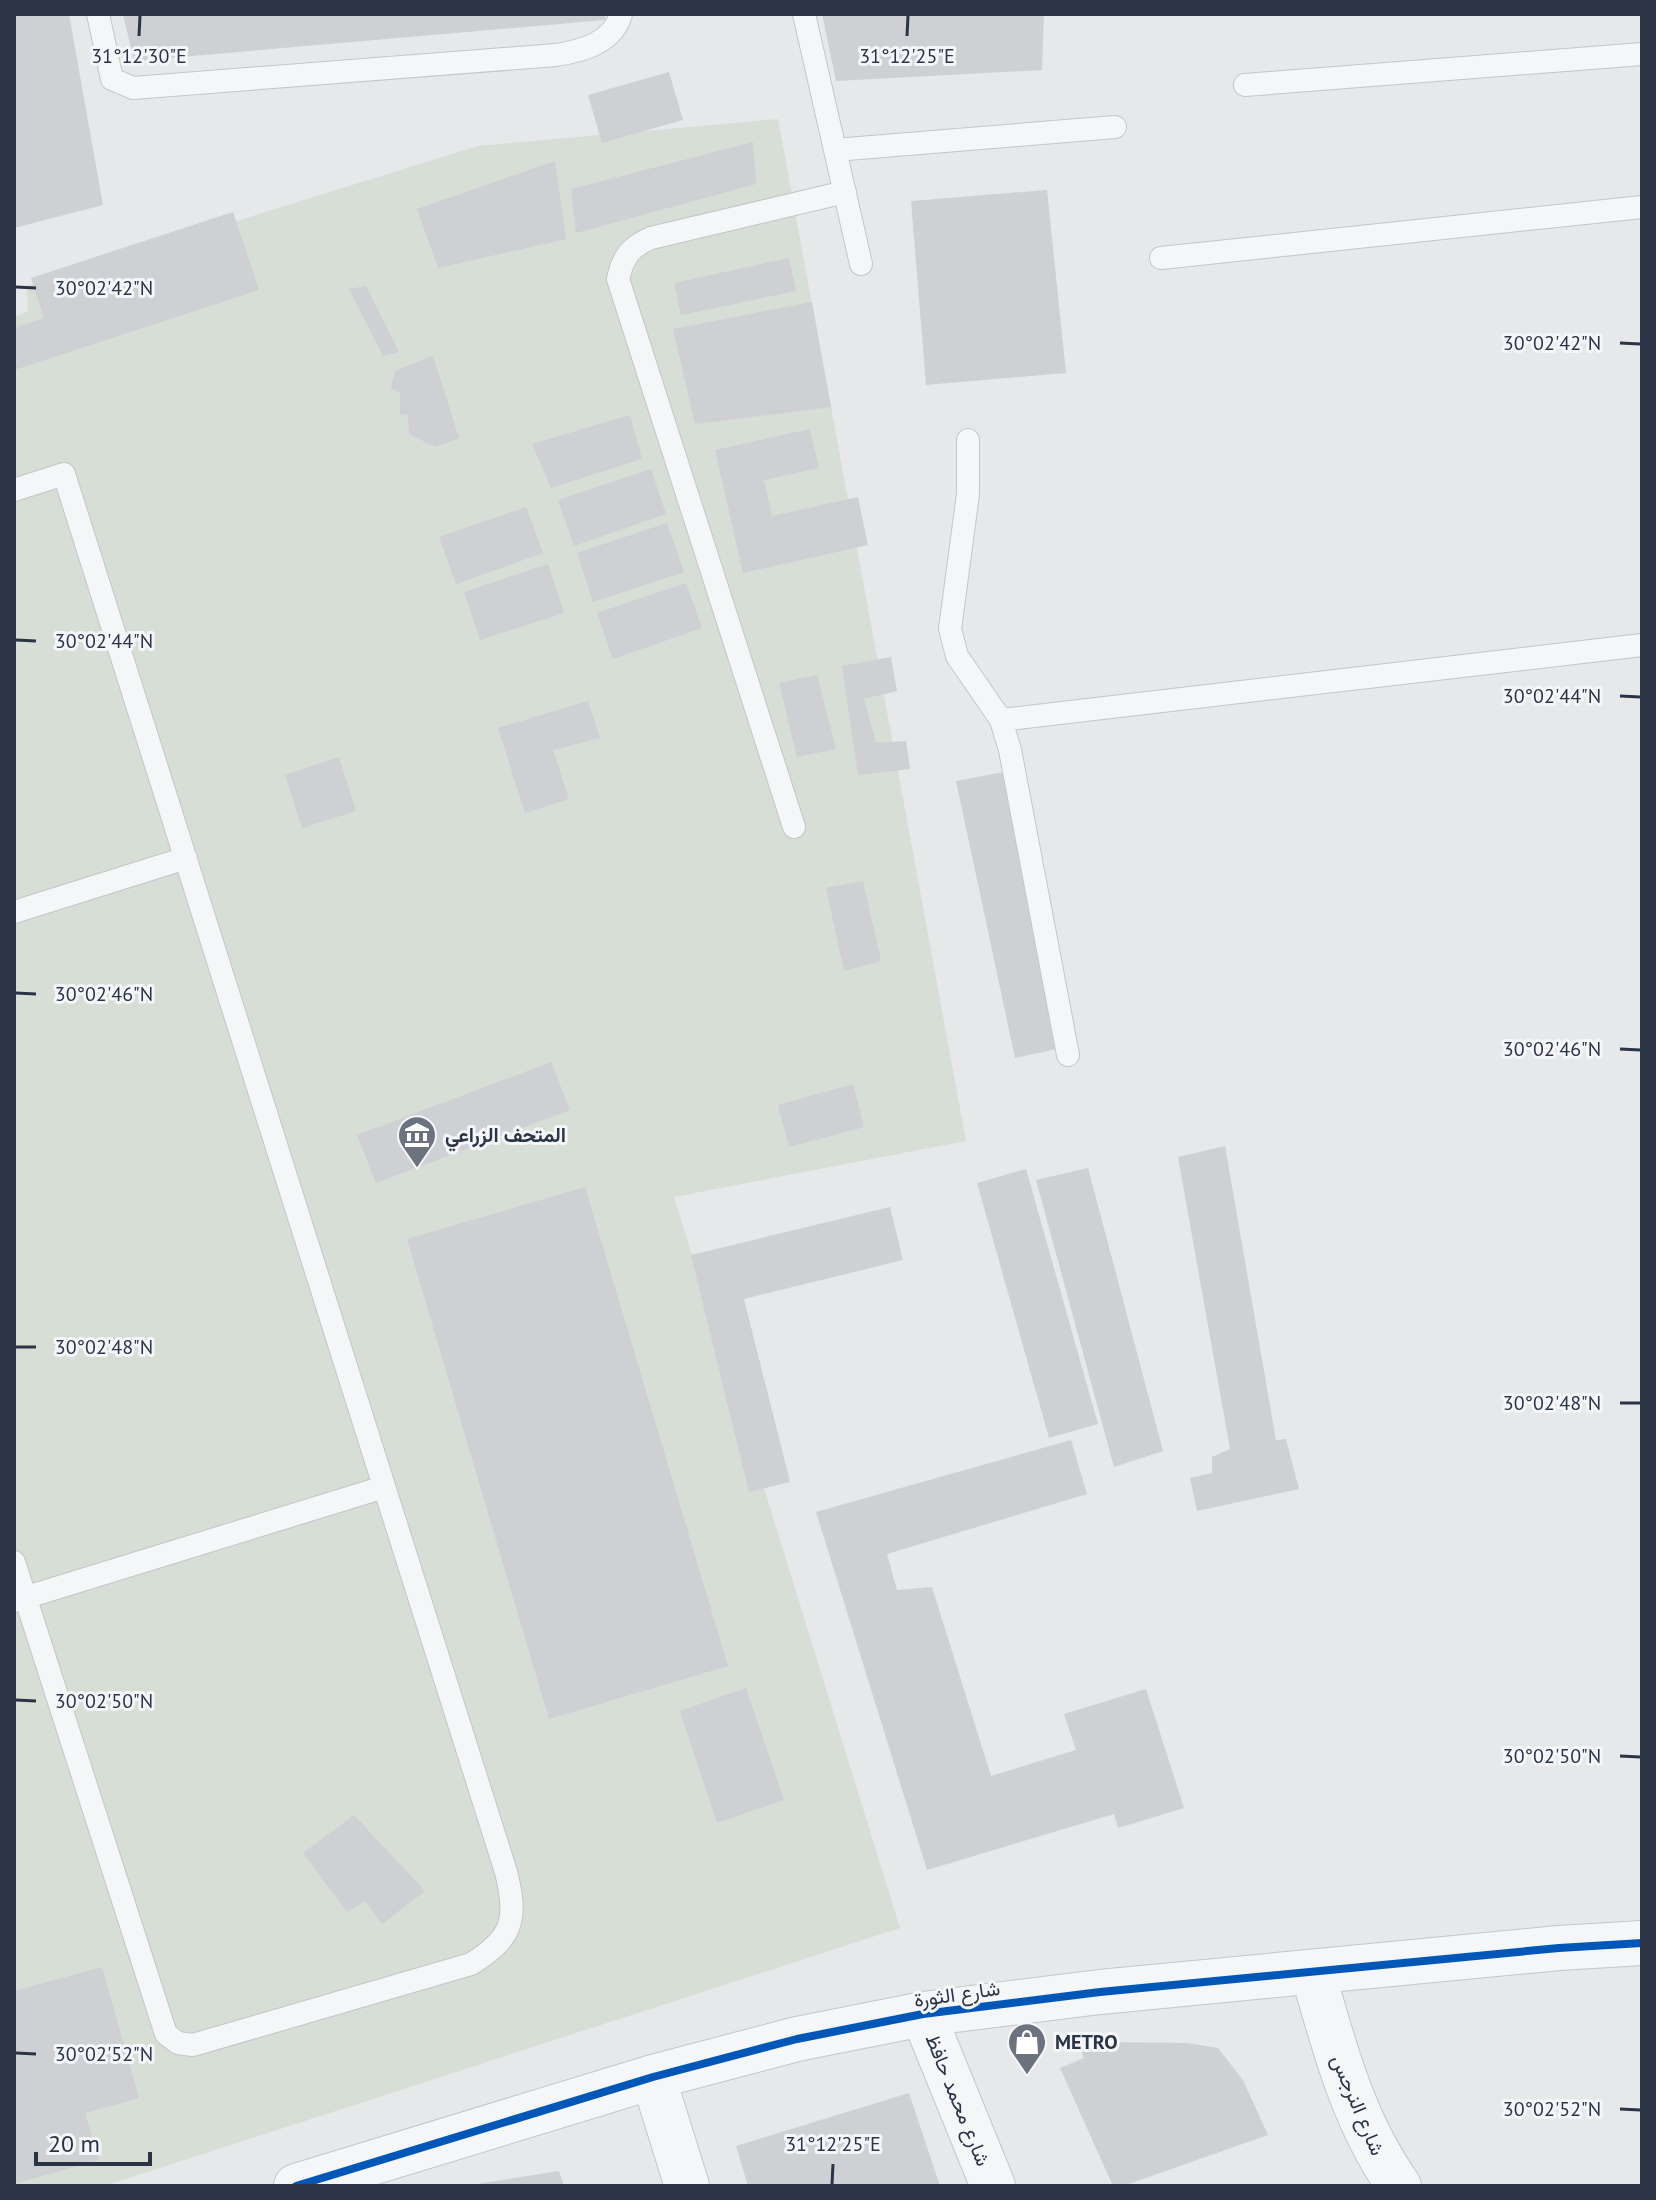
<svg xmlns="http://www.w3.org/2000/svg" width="1656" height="2200" font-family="'PT Sans',Vazirmatn,sans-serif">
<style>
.green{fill:#d6ded6}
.building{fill:#ced0d3}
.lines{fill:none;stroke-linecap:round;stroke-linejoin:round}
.service-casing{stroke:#c4c6c8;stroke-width:24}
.minor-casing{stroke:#c4c6c8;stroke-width:46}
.service{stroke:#f5f6f7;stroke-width:22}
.minor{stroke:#f5f6f7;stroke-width:44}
.cycleway-casing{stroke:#f4f6f9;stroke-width:13}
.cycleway{stroke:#0057b8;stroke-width:8}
.ticks{fill:none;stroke:#2b3445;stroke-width:3}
.labels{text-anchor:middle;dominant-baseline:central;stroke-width:6;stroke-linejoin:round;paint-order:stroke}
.poi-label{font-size:20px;font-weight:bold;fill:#2b3445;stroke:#f4f6f9;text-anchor:start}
.street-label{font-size:20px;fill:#2b3445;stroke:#f4f6f9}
.ticks-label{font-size:20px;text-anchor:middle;fill:#2b3445;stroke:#f4f6f9;stroke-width:6;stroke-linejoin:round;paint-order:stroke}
</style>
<rect width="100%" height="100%" fill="#e6e8ea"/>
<path class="green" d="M778 119 966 1141 674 1197 900 1928 104 2186H14V317L28 311 27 286 478 146Z"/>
<path class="building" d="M14 14H69L103 205 14 228Z
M123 14H605V20L134 61Z
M822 14H1044L1042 70 836 81Z
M669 72 683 120 602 143 588 95Z
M753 142 756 184 576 233 571 189Z
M555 161 566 239 438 268 417 209Z
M1047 190 1066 373 926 385 911 201Z
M233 212 259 290 14 370V328L44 318 31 278Z
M789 258 796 291 681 315 674 283Z
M366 286 399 352 383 356 349 289Z
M812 302 831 407 695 424 673 329Z
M433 356 459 438 435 447 409 434 408 414 400 415V393L391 388 395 371Z
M630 415 642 459 551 488 532 444Z
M810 429 819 468 764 480 772 516 858 497 868 545 743 573 715 450Z
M651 469 666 514 574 546 558 500Z
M526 507 543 553 456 584 439 537Z
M667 523 684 572 593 602 577 553Z
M548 564 564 613 480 640 464 592Z
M686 583 702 628 613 659 597 613Z
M891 657 897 691 864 699 876 743 906 741 910 769 858 775 842 666Z
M817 675 836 749 797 757 779 683Z
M588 701 600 738 553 750 569 799 525 813 498 728Z
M339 757 356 811 302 828 285 775Z
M1004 772 1062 1048 1015 1058 956 781Z
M863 881 881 961 844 971 826 888Z
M551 1062 570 1110 376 1183 357 1135Z
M853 1084 864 1127 789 1147 778 1105Z
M1225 1146 1276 1440 1286 1439 1299 1489 1197 1511 1190 1478 1212 1473V1457L1230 1449 1178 1157Z
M1088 1168 1163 1451 1114 1467 1036 1180Z
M1026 1169 1098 1424 1049 1438 977 1183Z
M585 1187 728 1666 549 1719 407 1239Z
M890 1207 903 1260 744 1299 790 1482 749 1492 691 1255Z
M1071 1440 1087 1494 887 1554 897 1590 932 1587 991 1776 1076 1750 1064 1714 1146 1689 1184 1808 1118 1828 1114 1814 927 1870 816 1512Z
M746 1688 784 1800 717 1823 680 1711Z
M354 1815 425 1891 382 1924 365 1901 347 1912 303 1853Z
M102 1967 139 2098 85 2113 99 2160 14 2184V1991Z
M1102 2042 1188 2043 1218 2048 1243 2080 1268 2135 1123 2186H1113L1060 2068 1084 2058 1080 2048Z
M909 2093 940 2186H748L736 2146Z
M559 2171 564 2186H477V2184Z"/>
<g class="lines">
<g class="service-casing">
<path id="service" d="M98 14 112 79 133 88 556 55C582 51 613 43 621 14
M804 14 861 264
M1245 85 1642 54
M835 150 1115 127
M1161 258 1642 207
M968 440V494L950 629 957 656 1001 720 1010 750 1068 1055
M14 490 64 474 506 1872C518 1919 513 1938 471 1964L193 2045 178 2043 166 2034 14 1562
M1001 720 1642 645
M794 827 618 279C623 257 630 247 651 238L845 192
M14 912 186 858
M14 1601 384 1487"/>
</g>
<g class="minor-casing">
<path id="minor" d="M1313 1973C1334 2047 1354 2123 1399 2186
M923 2014 993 2186
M653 2077 687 2186
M296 2186 653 2077 797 2039 923 2014 1100 1992 1559 1948 1642 1943"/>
</g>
<use href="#service" class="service"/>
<use href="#minor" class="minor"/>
<g class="cycleway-casing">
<path id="cycleway" d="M296 2186 653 2077 797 2039 923 2014 1100 1992 1559 1948 1642 1943"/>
</g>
<use href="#cycleway" class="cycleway"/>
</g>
<path class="ticks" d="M139 36 140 16M907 36 908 16M16 287 36 288M1620 343 1640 344M16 640 36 641M1620 696 1640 697M16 993 36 994M1620 1049 1640 1050M16 1347H36M1620 1403H1640M16 1700 36 1701M1620 1756 1640 1757M16 2053 36 2054M1620 2109 1640 2110M832 2184 833 2164"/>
<defs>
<g id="museum-pin" transform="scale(2)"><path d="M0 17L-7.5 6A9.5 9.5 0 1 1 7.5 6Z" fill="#6c737f" stroke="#f4f6f9"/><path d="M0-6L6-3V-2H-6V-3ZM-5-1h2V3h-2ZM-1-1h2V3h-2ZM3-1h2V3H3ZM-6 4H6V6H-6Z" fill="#fff"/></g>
<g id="shop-pin" transform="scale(2)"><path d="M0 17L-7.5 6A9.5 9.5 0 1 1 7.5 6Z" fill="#6c737f" stroke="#f4f6f9"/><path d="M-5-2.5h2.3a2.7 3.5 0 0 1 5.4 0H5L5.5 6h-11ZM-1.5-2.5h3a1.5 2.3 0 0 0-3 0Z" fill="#fff"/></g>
</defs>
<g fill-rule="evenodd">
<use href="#museum-pin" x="417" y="1135"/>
<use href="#shop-pin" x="1027" y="2042"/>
</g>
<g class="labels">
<g class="poi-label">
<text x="445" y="1135">المتحف الزراعي</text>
<text x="1055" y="2042">METRO</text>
</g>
<g class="street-label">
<text transform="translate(957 1994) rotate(-8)">شارع الثورة</text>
<text transform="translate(958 2100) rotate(68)">شارع محمد حافظ</text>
<text transform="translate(1358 2105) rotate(67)">شارع النرجس</text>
</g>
</g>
<g class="ticks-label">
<text x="139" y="63">31°12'30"E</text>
<text x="907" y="63">31°12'25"E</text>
<text x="104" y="295">30°02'42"N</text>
<text x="1552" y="350">30°02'42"N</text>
<text x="104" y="648">30°02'44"N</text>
<text x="1552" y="703">30°02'44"N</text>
<text x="104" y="1001">30°02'46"N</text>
<text x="1552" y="1056">30°02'46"N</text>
<text x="104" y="1354">30°02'48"N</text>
<text x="1552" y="1410">30°02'48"N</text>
<text x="104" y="1708">30°02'50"N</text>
<text x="1552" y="1763">30°02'50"N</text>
<text x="104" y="2061">30°02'52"N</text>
<text x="1552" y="2116">30°02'52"N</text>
<text x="833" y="2151">31°12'25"E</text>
</g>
<rect width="1656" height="2200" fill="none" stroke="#2b3445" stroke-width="32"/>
<path d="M36 2152v12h114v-12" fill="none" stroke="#2b3445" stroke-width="4"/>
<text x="48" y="2152" font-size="24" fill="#2b3445" stroke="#f4f6f9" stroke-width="6" paint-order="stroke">20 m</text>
</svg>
